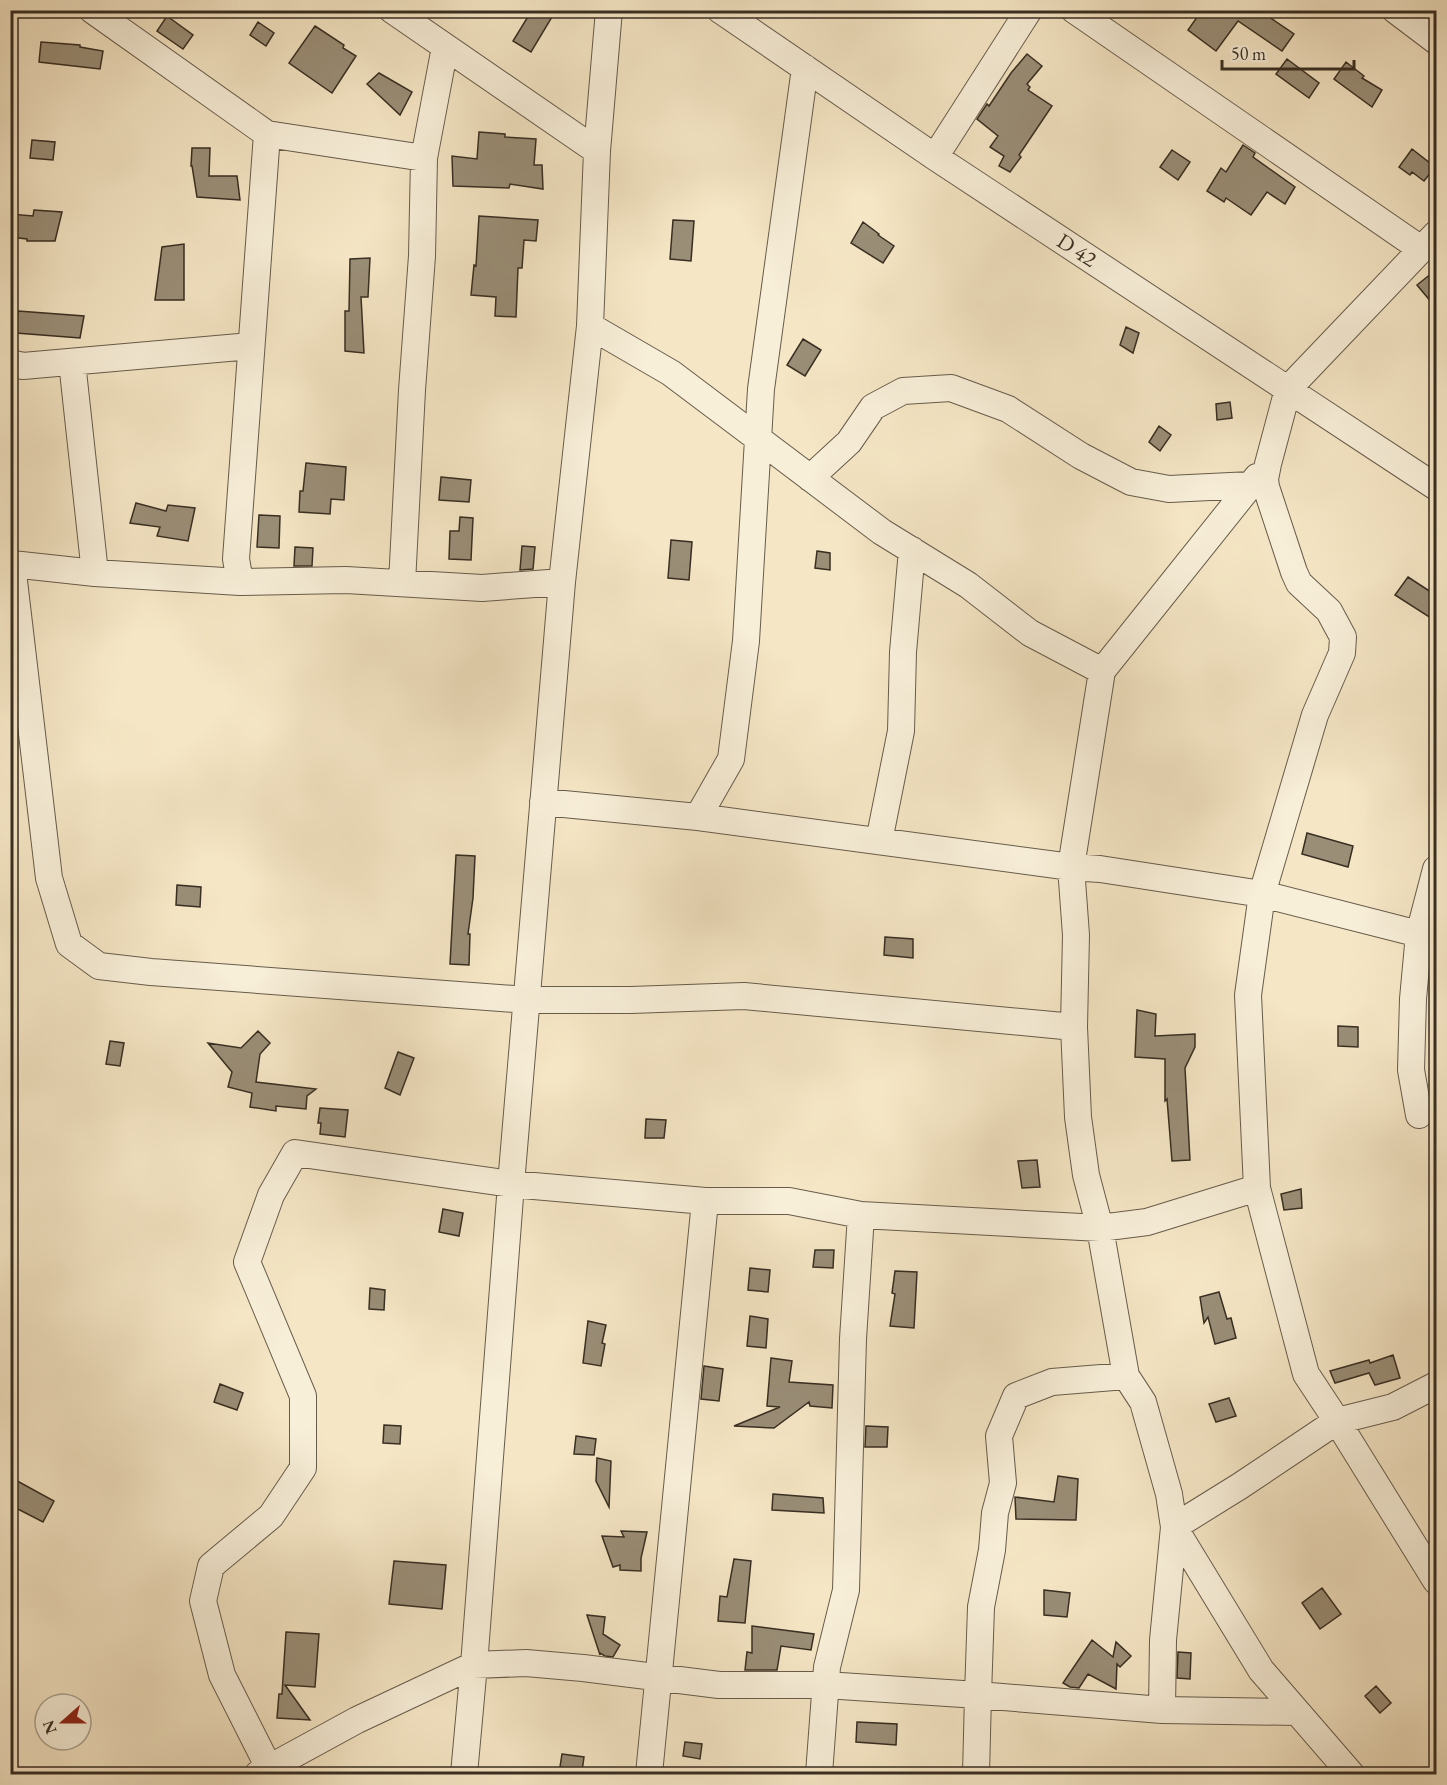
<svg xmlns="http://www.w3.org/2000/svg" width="1447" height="1785" font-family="'EB Garamond',serif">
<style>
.building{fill:#9a8e77;stroke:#382e22;stroke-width:1.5}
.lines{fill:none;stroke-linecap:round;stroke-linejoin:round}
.minor-casing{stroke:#675c4b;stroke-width:28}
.minor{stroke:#f8efd9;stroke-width:26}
.labels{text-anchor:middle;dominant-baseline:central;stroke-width:4.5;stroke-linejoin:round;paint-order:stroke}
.street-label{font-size:22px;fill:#382e22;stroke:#f8efd9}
</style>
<rect width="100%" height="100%" fill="#f5e6c5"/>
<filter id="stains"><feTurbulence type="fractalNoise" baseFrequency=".00333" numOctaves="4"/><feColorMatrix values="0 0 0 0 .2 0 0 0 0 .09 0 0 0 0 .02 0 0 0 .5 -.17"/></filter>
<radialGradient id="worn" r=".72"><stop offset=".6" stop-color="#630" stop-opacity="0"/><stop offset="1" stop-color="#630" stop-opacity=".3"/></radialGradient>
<path class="building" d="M532 10H543L552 17 531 52 513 41Z
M1202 10H1259L1294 34 1282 51 1238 21 1216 51 1188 30Z
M167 16 193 35 183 49 157 31Z
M258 22 274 33 266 46 250 35Z
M315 26 344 45 343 48 356 56 332 93 289 63Z
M41 42 80 45V47L103 51 100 69 39 62Z
M1027 54 1042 66 1027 84 1030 87 1028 90 1052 106 1019 155 1021 157 1010 172 999 166 1004 156 990 147 998 136 977 119 987 104 989 106 1011 73Z
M1287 59 1319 83 1309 98 1276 74Z
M1346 62 1364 76 1362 78 1382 90 1372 107 1334 79Z
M379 73 412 92 400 115 367 84Z
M479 132 505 134V137L536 139 534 165H542L543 189 510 184 509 188 453 186 452 156 477 159Z
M32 140 55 142 53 160 30 158Z
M1243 145 1255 153 1253 157 1295 187 1285 204 1267 192 1251 215 1226 198 1224 202 1207 191 1221 168 1226 172Z
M192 148H210L209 176H237L240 200 197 197 192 166H191Z
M1412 149 1435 167 1424 181 1412 172 1410 175 1399 167Z
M1172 150 1190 162 1178 180 1160 167Z
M34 210 62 212 55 241H27V239L10 237V214L33 216Z
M479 216 538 220 536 241 524 240 522 268H518L516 317 495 316 496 297 471 295 474 265 476 266Z
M673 220 694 221 691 261 670 259Z
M863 222 879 234 878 235 894 246 883 263 851 243Z
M184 244V300H155L162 247Z
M370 258 368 297H361L364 353 345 351V311H349L350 259Z
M1437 269V309L1417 285Z
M18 311 84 316 80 338 16 333Z
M1126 327 1139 333 1133 353 1120 345Z
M803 339 821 350 805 376 787 365Z
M1230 402 1232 418 1217 420 1216 404Z
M1159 426 1171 435 1160 451 1149 442Z
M306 463 346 467 344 500 331 499 330 514 299 512 300 491H303Z
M441 477 471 480 469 502 439 500Z
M136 503 166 511 168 505 195 508 188 541 157 536 160 527 130 523Z
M259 515 280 516 279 548 257 547Z
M460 517 473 518 471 560 449 559 450 531H459Z
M671 540 692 542 689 580 668 578Z
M522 546 535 547 533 569 520 570Z
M295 547 313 548 312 566H294Z
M817 551 830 553V570L815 568Z
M1408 577 1437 596V622L1395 595Z
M1307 833 1353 846 1348 867 1302 854Z
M456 855 475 856 473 898 468 934H470L469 965 450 964Z
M177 885 201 887 200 907 176 905Z
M885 937 913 939V958L884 955Z
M1137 1010 1156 1014 1155 1036 1195 1034V1047L1185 1068 1190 1160 1172 1161 1167 1099 1165 1101V1059L1135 1057Z
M1338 1026 1358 1027V1047L1338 1046Z
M258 1031 270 1043 260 1054 256 1082 316 1089 307 1096 306 1109 276 1106V1111L250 1107 252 1093 228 1087 232 1072 208 1043 241 1048Z
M110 1041 124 1043 120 1066 106 1064Z
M398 1052 414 1058 400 1095 385 1088Z
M320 1108 348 1110 345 1137 320 1134 321 1123H318Z
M646 1119 666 1120 664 1138H645Z
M1037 1160 1040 1187 1022 1188 1018 1161Z
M1301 1189 1302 1208 1284 1210 1281 1194Z
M443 1209 463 1213 459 1236 439 1232Z
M815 1250H834L833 1268 813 1267Z
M750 1268 770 1270 768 1292 748 1290Z
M895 1271 917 1272 914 1328 890 1326 895 1294 892 1293Z
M370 1288 385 1290 384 1310 369 1309Z
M1219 1292 1227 1319 1231 1318 1236 1338 1215 1344 1208 1317 1204 1323 1200 1297Z
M750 1316 768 1319 766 1348 747 1346Z
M588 1321 606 1325 602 1343 605 1344 601 1366 583 1363Z
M1393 1355 1400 1378 1375 1385 1369 1373 1335 1383 1330 1371 1369 1360 1370 1363Z
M771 1358 792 1361 789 1382 833 1385 832 1408 810 1406 809 1402 774 1428 734 1426 780 1407 767 1406Z
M704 1366 723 1369 719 1401 701 1399Z
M220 1384 243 1393 237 1410 214 1402Z
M1229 1398 1236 1416 1216 1422 1209 1404Z
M384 1425 401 1426 400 1444 383 1443Z
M866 1426 888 1427 887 1447H865Z
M576 1436 596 1439 594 1455 574 1454Z
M597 1458 611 1461 609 1507 596 1481Z
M1058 1476 1078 1479 1076 1520 1016 1519 1015 1497 1054 1502Z
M10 1477 54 1501 43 1522 10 1505Z
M773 1494 823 1498 824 1513 772 1510Z
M621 1531 647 1532 641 1558V1571L620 1570V1565L613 1567 602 1536 624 1537Z
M734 1559 751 1561 745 1623 718 1621 720 1596 727 1597Z
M394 1561 446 1565 442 1609 389 1604Z
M1322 1588 1341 1614 1320 1629 1302 1603Z
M1044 1590 1070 1593 1067 1617 1044 1615Z
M587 1615 605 1617 603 1634 620 1645 613 1657 605 1656 600 1653V1655Z
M752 1626 814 1634 811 1650 781 1646 777 1670H745L747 1652 752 1653Z
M286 1632 319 1634 315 1687 285 1685 310 1720 277 1718 279 1694H282Z
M1092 1640 1113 1657 1116 1642 1131 1656 1120 1667 1117 1664 1116 1689 1088 1674 1079 1688 1070 1687 1063 1683Z
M1178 1652 1191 1653 1190 1679 1177 1678Z
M1376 1686 1391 1703 1380 1713 1365 1696Z
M857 1722 897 1724 896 1745 856 1742Z
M685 1742 702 1744 700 1759 683 1756Z
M562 1754 584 1757 582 1771 560 1767Z"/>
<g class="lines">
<g class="minor-casing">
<path id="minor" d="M92 10 267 134 424 158 422 256 412 390 402 583
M392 10 597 151
M720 10 935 157 1436 487
M1074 10 1421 249
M1395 10 1436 41
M267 134 236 559 240 582 346 580 482 588 562 582
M935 157 1029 10
M424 158 445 47
M1436 234 1288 389 1268 464 1265 479 1266 487 1294 572 1299 583 1329 611 1343 637 1342 653 1315 715 1262 894 1248 995 1257 1188 1306 1374 1337 1421 1436 1581
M590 326 671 373 882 532 968 585 1030 633 1102 671 1071 867 1076 935 1074 1027 1078 1117 1086 1175 1100 1228 1126 1376 1143 1402 1169 1494 1174 1527 1163 1640 1162 1710 978 1695 981 1607 992 1550 995 1513 1003 1483 999 1436 1016 1396 1052 1382 1126 1376
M72 362 95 573
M10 363 23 366C99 360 175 352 251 346
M810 478 849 442 873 407 903 391 951 388 1008 409 1081 456 1131 482 1169 489 1251 485
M10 562 12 564 49 878 69 944 99 966 151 972 527 1000H631L744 996 1074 1027
M12 564 95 573 240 582
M1102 671 1257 477
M543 802 698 817 1071 867 1100 869 1262 894 1419 934 1436 943
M698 817 731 759 746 641 761 389 805 68
M879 841 901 731 903 652 912 550
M1419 1115 1411 1070 1413 999 1419 934 1436 869
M1162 1710 1297 1712
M269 1768 222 1675 203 1601 211 1566 271 1516 303 1468V1396L247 1262 271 1195 295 1153 511 1184 705 1201H789L861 1215 1100 1228 1147 1222 1257 1188
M258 1774 357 1720 474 1665 526 1663 583 1668 719 1685H825L978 1695 976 1774
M464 1774 474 1665 511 1184 562 582 590 326 597 151 609 10
M649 1774 705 1201
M819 1774 827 1667 846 1590 853 1339 861 1215
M1351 1774 1261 1670 1174 1527 1240 1486 1337 1421 1393 1407 1436 1385"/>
</g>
<use href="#minor" class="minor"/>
</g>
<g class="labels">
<g class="street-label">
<text transform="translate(1077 250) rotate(33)">D 42</text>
</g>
</g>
<rect width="1447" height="1785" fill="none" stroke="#f5e6c5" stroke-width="36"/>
<rect x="12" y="12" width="1423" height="1761" fill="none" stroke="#382e22" stroke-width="3"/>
<rect x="18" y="18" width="1411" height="1749" fill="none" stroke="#382e22" stroke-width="1.5"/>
<g transform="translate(63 1722) rotate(249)"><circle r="28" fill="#f8efd9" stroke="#aba290" stroke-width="1.5"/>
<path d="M0-4.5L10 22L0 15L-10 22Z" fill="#8f2418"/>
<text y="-9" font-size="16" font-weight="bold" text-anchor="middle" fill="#382e22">N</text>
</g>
<path d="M1222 60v9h132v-9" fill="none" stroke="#382e22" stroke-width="3"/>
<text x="1231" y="60" font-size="18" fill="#382e22" stroke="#f8efd9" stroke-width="4.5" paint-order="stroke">50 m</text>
<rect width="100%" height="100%" filter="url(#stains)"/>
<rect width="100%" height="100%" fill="url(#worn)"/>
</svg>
